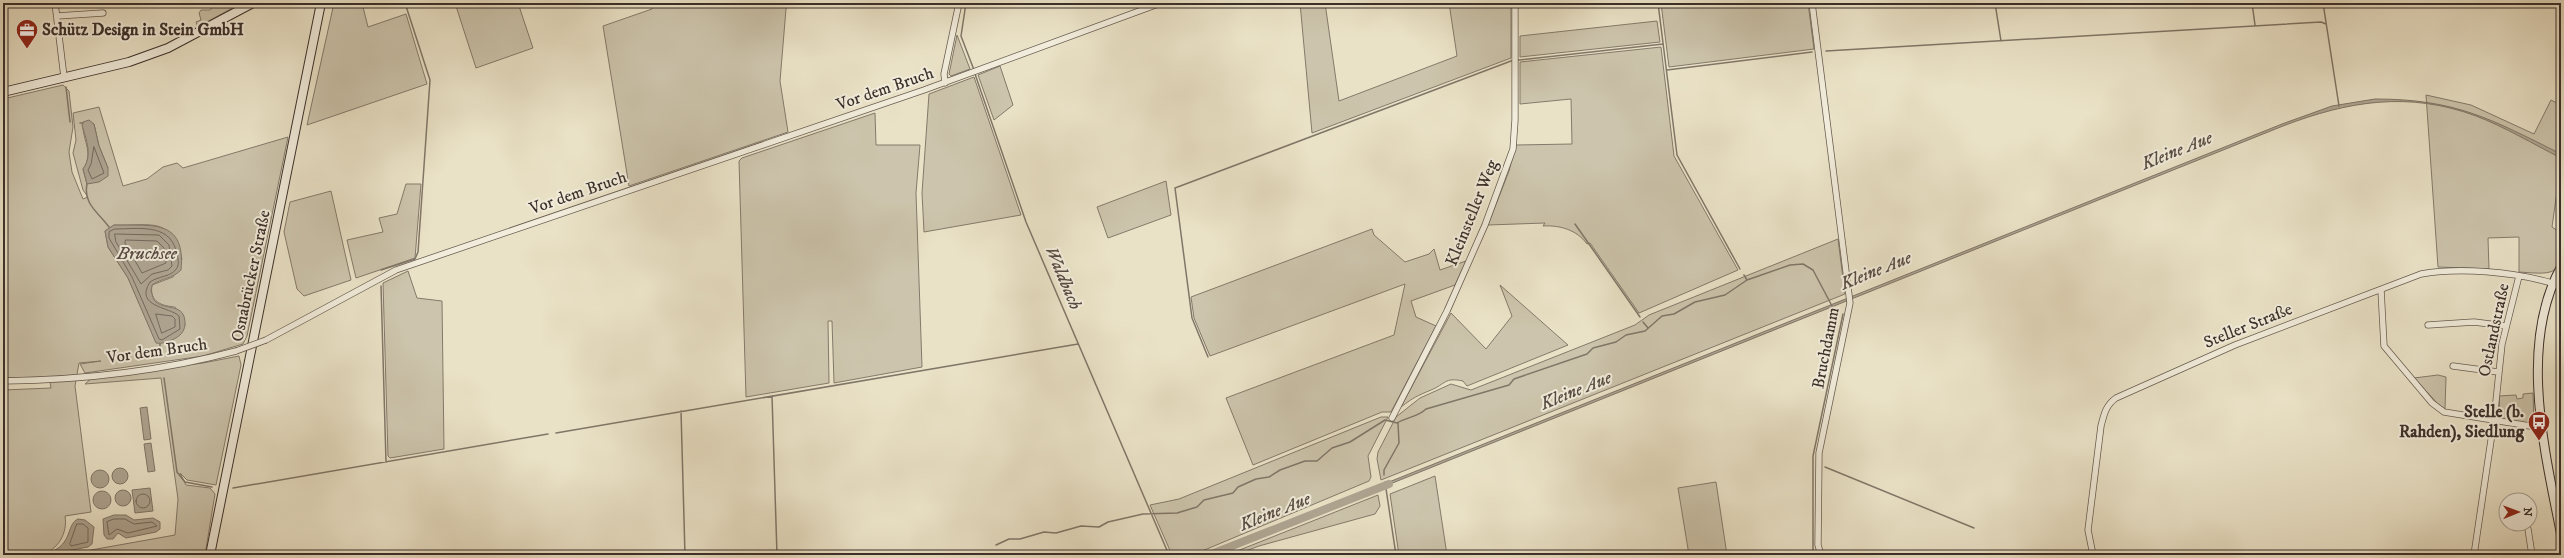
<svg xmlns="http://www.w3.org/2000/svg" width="2564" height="558" font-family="'IM FELL DW Pica',serif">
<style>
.green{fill:#ccc4ac;stroke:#847a6b;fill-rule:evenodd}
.water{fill:#aea592;stroke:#807668}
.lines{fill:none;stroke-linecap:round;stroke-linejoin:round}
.shore{stroke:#746a5e;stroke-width:1}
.stream{stroke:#807668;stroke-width:1.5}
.river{stroke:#aea592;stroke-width:8}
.street-casing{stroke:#675c51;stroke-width:7}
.secondary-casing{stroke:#3b2f2a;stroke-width:10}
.street{stroke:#f1ecdb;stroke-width:5.5}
.secondary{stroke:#f1ecdb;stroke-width:8}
.street-bridge-casing{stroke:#675c51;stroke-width:7;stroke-linecap:butt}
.street-bridge{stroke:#f1ecdb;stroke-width:5.5}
.labels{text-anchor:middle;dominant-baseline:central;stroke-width:4;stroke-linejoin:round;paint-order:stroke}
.poi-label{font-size:17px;font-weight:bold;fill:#3b2f2a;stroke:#f1ecdb;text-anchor:start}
.street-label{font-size:17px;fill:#3b2f2a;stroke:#f1ecdb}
.water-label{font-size:18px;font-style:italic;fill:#584c44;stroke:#f1ecdb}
</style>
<rect width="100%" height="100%" fill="#eae2c7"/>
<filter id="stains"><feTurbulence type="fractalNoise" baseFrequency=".005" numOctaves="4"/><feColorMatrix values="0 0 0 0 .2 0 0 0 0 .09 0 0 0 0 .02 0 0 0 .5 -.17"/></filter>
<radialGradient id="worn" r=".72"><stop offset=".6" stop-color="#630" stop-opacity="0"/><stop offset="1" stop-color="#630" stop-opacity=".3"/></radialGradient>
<path class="green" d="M216 3H220L221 7 234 3 236 6 198 27 196 22 201 20 199 13 201 10H210Z
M334 3H362L368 27 406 14 427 84 307 125Z
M455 3H518L533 48 476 68Z
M650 3H789L786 9 780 81 788 132 629 186 603 26 652 9Z
M1300 3H1325L1339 101 1457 56 1449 3H1511V58L1312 133Z
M1661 3H1808L1814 49 1669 67Z
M1657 21 1660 42 1520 57V36Z
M957 35 970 69 951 76 949 74Z
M1661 47 1674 156 1738 270 1639 313 1590 243 1587 244C1577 230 1560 225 1543 226L1545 223 1488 225 1509 171 1516 145 1572 144 1571 99 1520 104V62Z
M1000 66 1013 105 994 120 978 75Z
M974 77 1021 215 924 232 922 193 929 94Z
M63 85 69 91 73 127 69 152 72 172 83 199 88 197 83 190 73 153 76 140 73 113 99 107 123 186 147 179 163 167 177 163 183 168 288 137 247 336 243 344 203 356 85 373 80 364 101 361 79 363 75 386 91 512 65 516C68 533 58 550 41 555 30 558 14 555 3 555V390L51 388 49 377 3 378V99ZM83 122 94 124 99 146 108 168 87 184 83 169C95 153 81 138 83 122ZM114 225C152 226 171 216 182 259L173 277 152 285C149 302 162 306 175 307L185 324C182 339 169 339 156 342L128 278 108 247 105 231Z
M2426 95 2471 105 2534 134 2551 100 2561 105V163L2552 227 2561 233C2561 275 2559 275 2519 272V237L2488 238 2489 269 2438 267Z
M875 113 876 145H920L916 193 922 367 834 383 832 321H828L829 383 746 397 739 161 742 158Z
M1166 181 1171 215 1108 238 1097 207Z
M406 184H421L415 258 356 278 347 240 383 232 379 218 397 214Z
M331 191 351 280 304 296 297 289 284 232 290 202Z
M1372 229 1374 235 1405 262 1429 254 1434 249 1440 270 1466 261 1455 285 1411 301 1416 317 1436 326 1391 412H1382L1253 465 1226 398 1394 335 1405 284 1210 356 1194 318 1191 297Z
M1838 239 1845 294 1381 480 1377 459 1378 452 1396 417 1420 398 1451 384 1471 390 1635 325 1649 315Z
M408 271 417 298 442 301 444 449 390 458 388 456 383 283Z
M1500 285 1568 345 1467 386 1463 381C1444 377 1446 384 1431 390 1417 396 1414 397 1401 407L1451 313 1486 349 1512 316Z
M239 356 241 365 216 485 187 480 180 473 186 485 210 488 215 494 205 555H63L175 535 178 499 161 378 85 384 93 377 203 363Z
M2438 375 2446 377 2445 409 2438 404 2414 378Z
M2533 393 2534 425 2505 420 2500 417 2499 396 2516 395 2517 399 2523 398V394Z
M1381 417H1388L1368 456 1371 477 1369 481 1195 554 1172 555 1150 505 1179 499Z
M1435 476 1447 555H1399L1390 494Z
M1716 482 1727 555H1689L1678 488Z
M1378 495 1380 506 1375 514 1259 546 1235 555H1227Z"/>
<path class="water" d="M2375 99C2456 99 2491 119 2561 154V158C2533 144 2505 127 2476 116 2409 91 2348 101 2283 126L1380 488 1379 486 2282 124 2332 106Z
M89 120 94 124 99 146 108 168V176L99 182 87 184 83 169C93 156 86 139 82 125L83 122Z
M114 225C151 226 186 218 181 270 172 279 162 278 152 285L151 291C152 294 153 298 154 300 164 312 186 301 185 325 184 332 180 336 174 339 167 342 163 344 156 343L128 278 108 247 105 231Z
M147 407 151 439 144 440 140 408Z
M151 443 155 471 148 472 144 444Z
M112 476a8 8 0 1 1 16 0a8 8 0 1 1-16 0Z
M91 479a9 9 0 1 1 18 0a9 9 0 1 1-18 0Z
M150 488 153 511 135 513 132 490Z
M115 498a8 8 0 1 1 16 0a8 8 0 1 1-16 0Z
M93 500a9 9 0 1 1 18 0a9 9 0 1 1-18 0Z
M114 515H126L134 520 153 518 160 522V529L156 532 126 538 118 533 113 539H107L104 535 103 519Z
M78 519 85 520 94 527 92 544 88 547 56 553 55 550C72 541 67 524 78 519Z"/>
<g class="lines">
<path class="shore" d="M94 147 104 173 92 179 88 170 91 164Z
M115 229C138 229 168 223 176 250 177 255 180 263 177 268 172 277 158 276 150 282 134 307 170 307 179 316L180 329 162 340 159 339 132 277 109 238V232Z
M115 234 159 235 169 245 172 266 168 270 152 274 141 284 116 242Z
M126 240 157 241 164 248 166 263 142 273 125 243Z
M156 314 172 316 175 319V327L162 333Z
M136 501a7 7 0 1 1 14 0a7 7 0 1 1-14 0Z
M114 519H125L134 524 152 522 157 526 128 533 117 529 109 535 107 522Z
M77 524H83L88 528V542L71 546 70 544Z"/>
<path class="stream" d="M966 3 961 36 974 70
M1658 3 1677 155 1740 269
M1995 3 2001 41
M2252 3 2255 25
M2323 3 2339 106
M1826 51 2321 22 2326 24
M1667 70 1812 52
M975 74 1026 222 1169 555
M66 87 70 122
M80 123H83
M87 184C83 204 98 212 109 227
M1575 224 1640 317
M381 270 415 259 418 252 430 80 405 3
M1744 275 1747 280
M381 286 386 462
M1643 322 1648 328
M160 346V344
M1208 357 1192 318 1175 188 1511 61 1663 44
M164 378 177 472 185 482 212 487
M772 396 777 555
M681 411 685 555
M556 433 1078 344
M1825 467 1974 528
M1384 475V470L1399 443 1398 423
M1385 482 1396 555
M233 488 548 434
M996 545 1009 539H1020L1044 532 1056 533 1081 526 1099 527 1108 522 1143 514 1177 513 1197 507 1204 500 1233 493 1238 487 1256 479 1269 477 1280 470 1305 461H1317L1332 448 1350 442 1385 420 1397 423C1407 417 1418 417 1426 409L1509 385 1514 379 1587 354 1593 348 1616 342 1626 335 1645 331 1662 316 1674 314 1695 302 1725 295 1747 280 1790 265 1803 264 1813 270 1832 306
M1813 555V456L1843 314"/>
<path class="river" d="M1209 555 1389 484"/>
<g class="street-casing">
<path id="street" d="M55 3 64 77
M1812 3 1850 303 1819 453 1818 545 1821 555
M57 16 103 13
M945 83 944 74 959 3
M2381 290 2384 346 2432 403 2444 412 2530 426
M2428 325 2474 322 2506 326
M266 340 396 270 924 90 1161 3
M2453 366 2498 372
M3 381C80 380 162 371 236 351
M1392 418 1447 311 1485 225 1513 149 1515 120V3
M2524 524 2528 529 2532 555
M2093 555 2088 530 2101 426C2104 414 2106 405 2116 398L2235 345 2421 274C2460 267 2514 272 2552 283
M2474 555 2494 420 2502 344 2519 276"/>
</g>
<g class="secondary-casing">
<path id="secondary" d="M3 92 129 62 168 48 253 3
M2561 267C2518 345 2545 452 2561 534
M210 555 321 3"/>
</g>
<use href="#street" class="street"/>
<use href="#secondary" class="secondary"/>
<g class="street-bridge-casing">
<path id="street-bridge" d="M236 351 266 340"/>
</g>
<use href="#street-bridge" class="street-bridge"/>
</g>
<defs>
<g id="office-pin" transform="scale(1.15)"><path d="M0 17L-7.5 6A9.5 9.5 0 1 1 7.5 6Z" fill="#8f2418" stroke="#f1ecdb"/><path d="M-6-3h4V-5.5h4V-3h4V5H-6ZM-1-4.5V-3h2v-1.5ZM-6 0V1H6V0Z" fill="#fff"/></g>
<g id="bus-pin" transform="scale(1.15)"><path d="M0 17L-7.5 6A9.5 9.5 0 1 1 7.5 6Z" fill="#8f2418" stroke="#f1ecdb"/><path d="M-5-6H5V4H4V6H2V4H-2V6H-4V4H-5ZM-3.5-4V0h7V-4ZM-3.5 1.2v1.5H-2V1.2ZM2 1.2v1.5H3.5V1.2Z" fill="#fff"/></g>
</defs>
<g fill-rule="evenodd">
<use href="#office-pin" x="27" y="30"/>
<use href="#bus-pin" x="2539" y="422"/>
</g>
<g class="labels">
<g class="poi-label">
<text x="42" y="30">Schütz Design in Stein GmbH</text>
<text x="2524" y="412" text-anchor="end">Stelle (b.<tspan x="2524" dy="20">Rahden), Siedlung</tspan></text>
</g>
<g class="street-label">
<text transform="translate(885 89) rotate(-19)">Vor dem Bruch</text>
<text transform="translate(578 193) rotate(-19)">Vor dem Bruch</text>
<text transform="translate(1472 213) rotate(-68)">Kleinsteller Weg</text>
<text transform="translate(251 276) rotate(-78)">Osnabrücker Straße</text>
<text transform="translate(2248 326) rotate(-22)">Steller Straße</text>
<text transform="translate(2494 330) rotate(-78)">Ostlandstraße</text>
<text transform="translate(1826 348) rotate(-79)">Bruchdamm</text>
<text transform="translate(157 351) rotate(-8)">Vor dem Bruch</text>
</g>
<g class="water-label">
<text transform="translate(2177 151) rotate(-22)">Kleine Aue</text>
<text x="147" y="254">Bruchsee</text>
<text transform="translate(1876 271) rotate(-22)">Kleine Aue</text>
<text transform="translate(1063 278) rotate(67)">Waldbach</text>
<text transform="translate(1576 391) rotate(-22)">Kleine Aue</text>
<text transform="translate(1275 512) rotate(-22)">Kleine Aue</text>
</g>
</g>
<rect width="2564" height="558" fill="none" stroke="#eae2c7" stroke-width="16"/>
<rect x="4" y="4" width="2556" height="550" fill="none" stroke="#3b2f2a" stroke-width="2"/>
<rect x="8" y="8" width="2548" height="542" fill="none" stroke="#3b2f2a"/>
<g transform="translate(2518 512) rotate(89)"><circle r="19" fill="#f1ecdb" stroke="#a8a094"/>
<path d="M0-3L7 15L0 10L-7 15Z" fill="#8f2418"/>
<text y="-6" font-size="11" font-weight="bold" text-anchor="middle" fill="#3b2f2a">N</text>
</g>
<rect width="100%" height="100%" filter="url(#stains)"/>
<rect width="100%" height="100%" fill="url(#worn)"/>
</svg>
